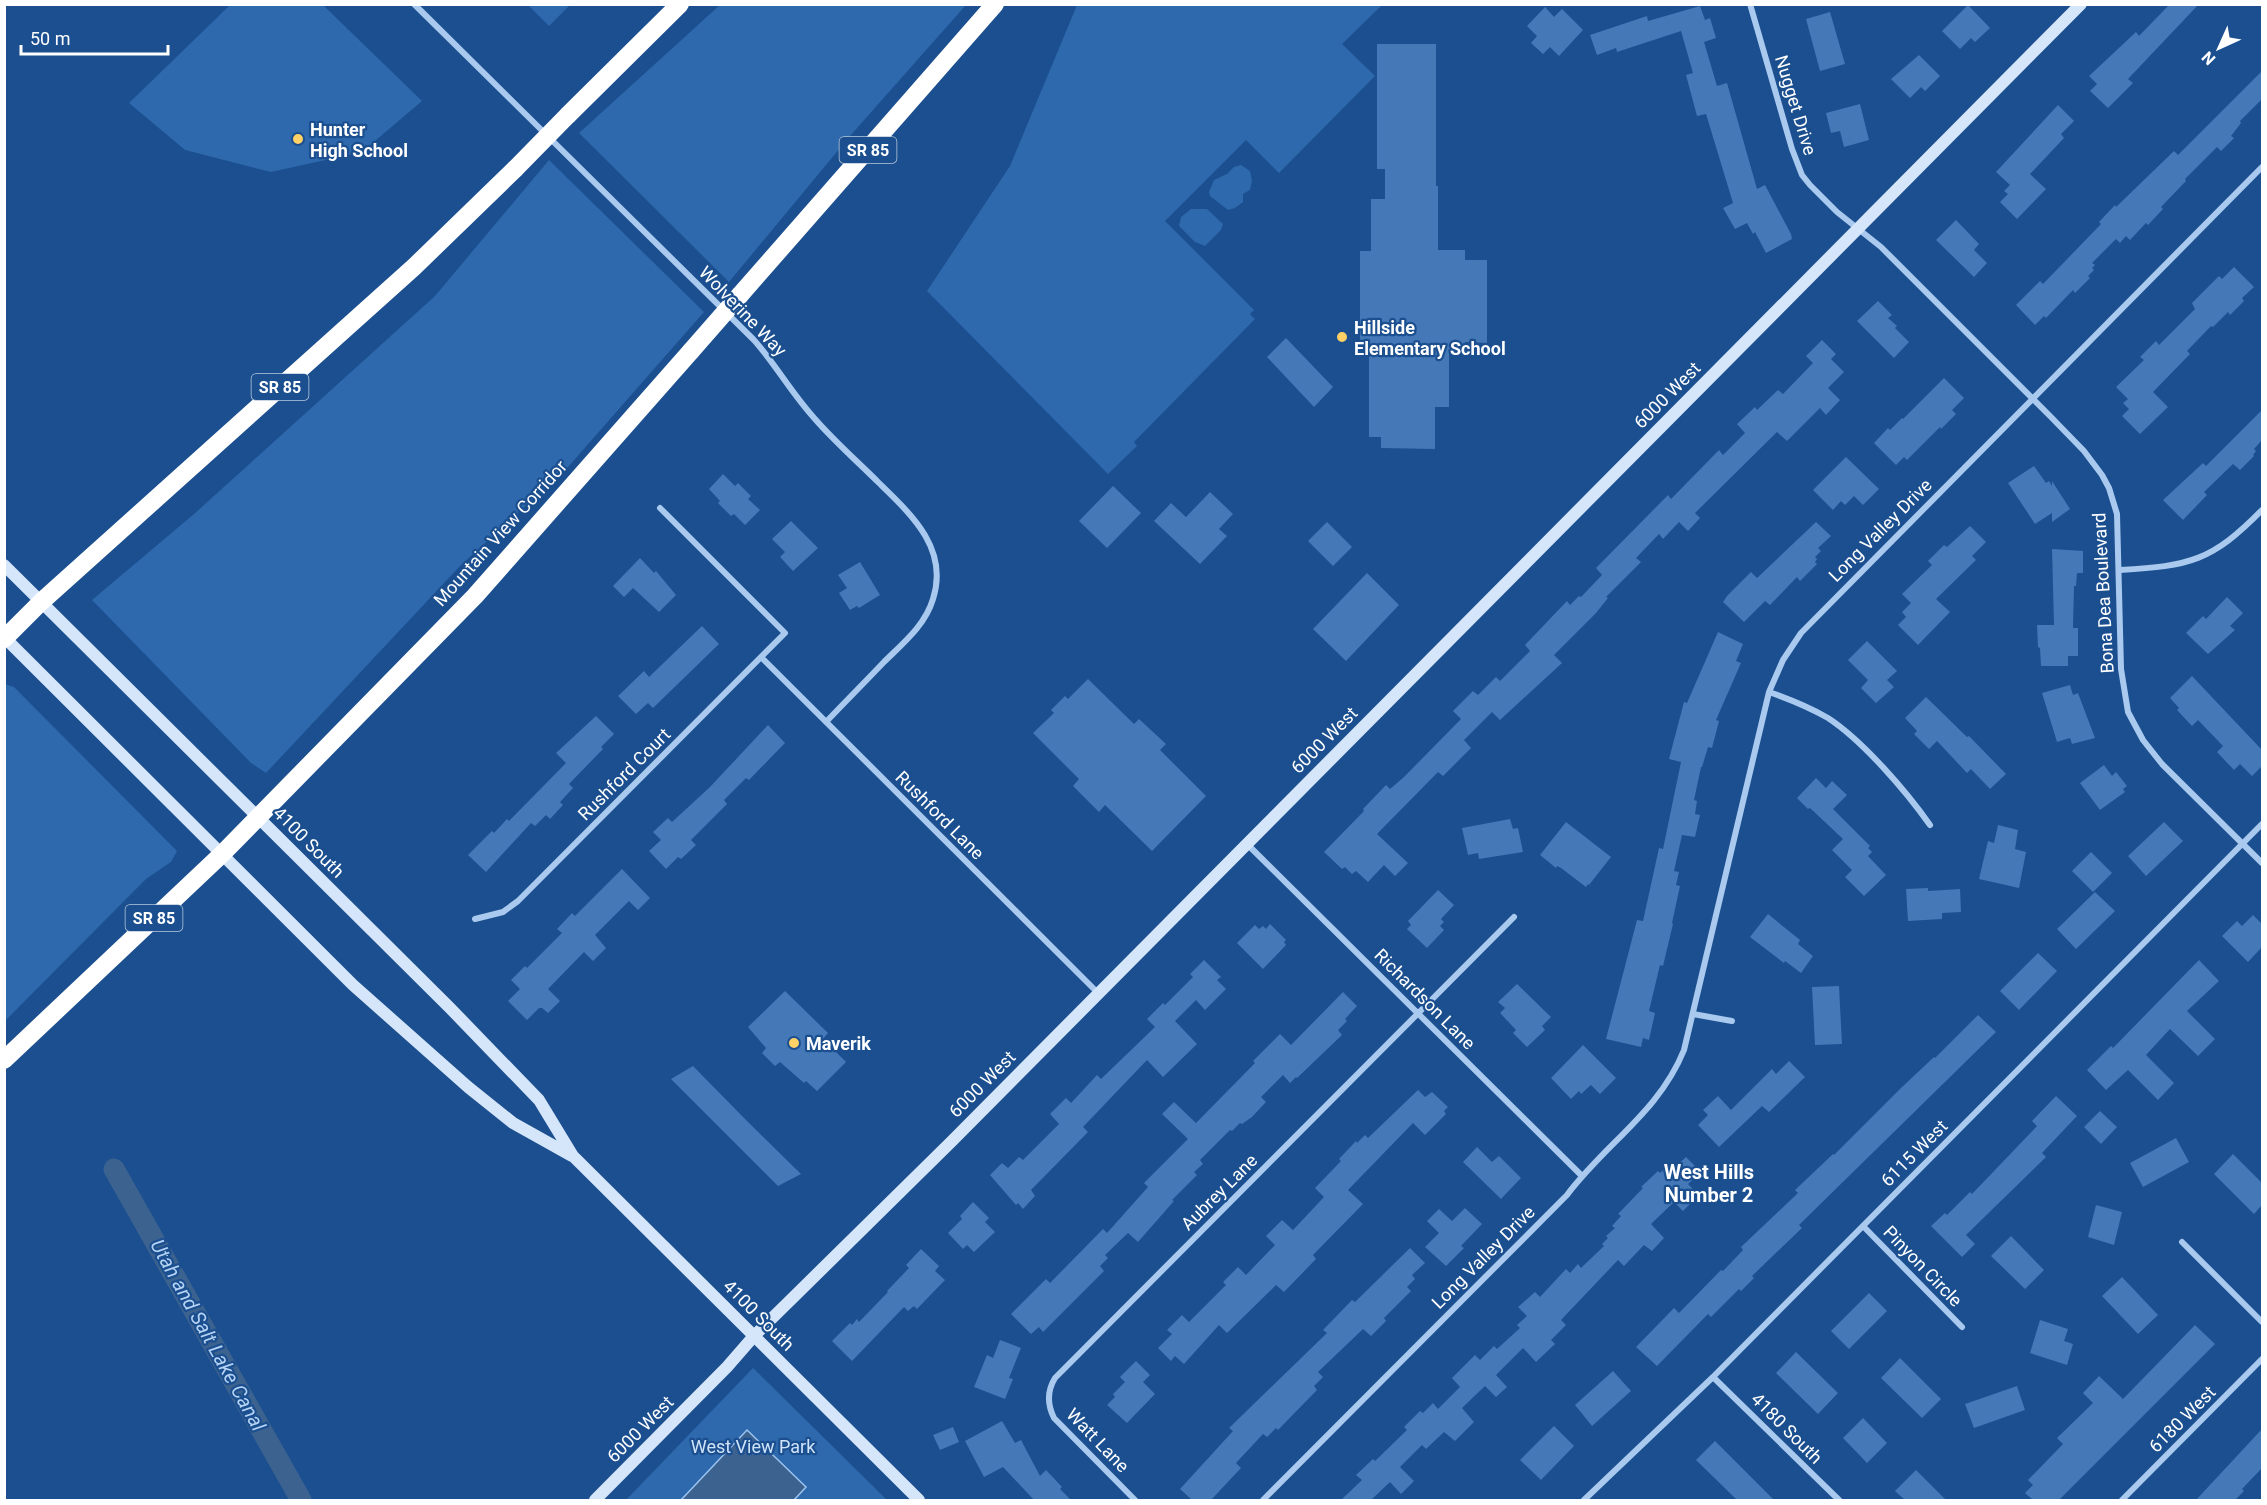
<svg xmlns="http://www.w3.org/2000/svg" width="2267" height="1505" font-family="Roboto,sans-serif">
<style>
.green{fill:#2e69ad}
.water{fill:#3c6290;stroke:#9cc4f0;stroke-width:1.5}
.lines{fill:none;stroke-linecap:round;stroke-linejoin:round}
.canal{stroke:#3c6290;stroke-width:21}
.building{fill:#4478b7}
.street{stroke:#a9c9ee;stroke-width:6}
.secondary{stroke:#d6e6fa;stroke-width:12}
.highway{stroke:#fff;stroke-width:18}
.highway-bridge{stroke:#fff;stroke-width:18}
.poi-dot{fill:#ffd166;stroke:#1b4f8f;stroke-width:2}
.labels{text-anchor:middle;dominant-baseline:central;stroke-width:4.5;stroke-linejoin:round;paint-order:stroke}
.shield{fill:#1b4f8f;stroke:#bbcadd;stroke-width:1.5}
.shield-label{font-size:16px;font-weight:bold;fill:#fff}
.street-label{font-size:18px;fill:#fff;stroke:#1b4f8f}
.poi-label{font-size:18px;font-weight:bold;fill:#fff;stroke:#1b4f8f;text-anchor:start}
.park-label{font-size:18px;fill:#cfe3fa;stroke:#1b4f8f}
.neighbourhood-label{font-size:20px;font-weight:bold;fill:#fff;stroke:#1b4f8f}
.water-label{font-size:20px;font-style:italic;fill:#b5d3f5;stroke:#1b4f8f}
</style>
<rect width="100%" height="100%" fill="#1b4f8f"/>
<path class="green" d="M721 4 966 5 850 136 729 282 579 133Z
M230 5H323L422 101 362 152 271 172 185 150 129 103Z
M528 5H570L549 26Z
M1077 5H1382L1342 44 1375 76 1279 173 1246 140 1165 221 1254 310 1250 314 1255 319 1134 442 1137 446 1108 474 927 291 1010 166Z
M549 160 704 312 568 467 460 566 266 773 251 763 92 600 194 514 435 296Z
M1241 165 1250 171 1252 181 1250 190 1243 194V202L1235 208 1228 210 1210 196 1209 192 1214 180 1227 174 1234 167Z
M1191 209H1207L1223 224 1221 230 1205 246 1195 242 1179 226 1181 217Z
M5 684 14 687 177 851 171 862 146 879 5 1021Z
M753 1368 887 1500H626Z"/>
<path class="water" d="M747 1430 806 1487 794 1500H681Z"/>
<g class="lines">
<path class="canal" d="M114 1169 301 1500"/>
</g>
<path class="building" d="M2170 4H2199L2128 79 2133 83 2108 108 2090 91 2097 84 2089 76 2136 32 2139 36Z
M1968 5 1990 28 1975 42 1971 38 1960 49 1942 31Z
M1700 6 1705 20 1710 18 1716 38 1704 42 1717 86 1727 83 1757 189 1765 185 1791 234 1792 239 1766 253 1755 232 1753 234 1747 223 1735 229 1723 208 1733 203 1706 114 1697 116 1686 75 1693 73 1681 31 1617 52 1616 48 1597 55 1590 35 1647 16 1648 21Z
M1545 7 1554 17 1562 9 1583 30 1559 56 1550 47 1543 54 1531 43 1537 36 1527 26Z
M1830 12 1845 64 1820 71 1806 19Z
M1377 44H1436V186H1438V250H1465V260H1487V343L1465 342V350H1449V407H1435V449L1381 448V437H1369V347H1360V251H1371V199H1385V169H1377Z
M1919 55 1940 76 1925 91 1921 87 1910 98 1891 79Z
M2262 71V99L2240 121 2241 123 2231 136 2234 138 2221 151 2217 147 2185 179 2186 181 2161 207 2163 209 2148 225 2146 223 2130 240 2126 236 2120 243 2116 239 2092 263 2095 265 2092 268 2094 270 2088 276 2090 278 2075 293 2073 290 2046 318 2044 316 2035 325 2016 305 2040 281 2043 284 2101 224 2099 222 2115 205 2116 207 2174 151 2178 155Z
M1860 104 1869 140 1844 147 1840 131 1831 133 1826 113Z
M2058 105 2074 121 2061 134 2064 138 2030 174 2046 189 2017 219 2000 202 2008 194 2004 191 2010 185 1996 172Z
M1956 220 1979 244 1974 250 1987 263 1974 277 1936 240Z
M2234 267 2254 287 2242 298 2244 301 2230 315 2228 312 2213 327 2211 326 2187 351 2190 354 2153 392 2168 407 2140 434 2122 416 2129 409 2123 403 2128 399 2116 387 2144 360 2140 357 2156 341 2159 345 2195 309 2192 303 2219 276 2222 279Z
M1878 301 1892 315 1888 318 1897 326 1895 328 1909 342 1894 358 1857 321Z
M1286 338 1333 387 1314 407 1267 357Z
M1822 340 1836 354 1831 359 1844 372 1828 388 1840 400 1826 415 1820 408 1787 441 1777 432 1695 513 1700 518 1688 531 1679 522 1663 539 1659 534 1636 558 1641 562 1606 597 1608 598 1596 613 1554 655 1562 663 1500 720 1492 712 1464 740 1471 748 1443 776 1438 772 1377 834 1408 863 1395 876 1384 865 1368 882 1356 871 1352 874 1345 867 1342 869 1324 852 1364 811 1363 809 1386 785 1390 789 1404 777 1461 719 1453 711 1473 691 1478 695 1496 677 1500 681 1530 651 1525 645 1567 601 1570 605 1579 596 1581 597 1602 575 1596 568 1668 495 1671 499 1719 450 1723 455 1745 433 1737 424 1755 407 1757 410 1778 390 1783 394 1813 363 1806 356Z
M1944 378 1964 398 1952 410 1956 414 1941 429 1940 427 1907 460 1904 457 1896 465 1874 443 1888 428 1890 430 1902 418 1903 419Z
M2262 410V440L2254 449 2256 451 2253 455 2254 456 2240 470 2233 464 2204 492 2207 495 2183 520 2163 500 2203 463 2206 466Z
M1846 457 1879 489 1863 505 1854 496 1845 505 1841 501 1833 510 1813 490Z
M2034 466 2046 483 2049 481 2052 486V481L2070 509 2052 522V513L2035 524 2008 483Z
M723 474 735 486 738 483 751 496 748 499 760 510 745 525 734 514 731 516 718 503 720 501 709 489Z
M1113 486 1141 513 1107 548 1079 521Z
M1210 492 1233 514 1219 529 1227 536 1200 564 1154 521 1171 503 1186 517Z
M791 521 818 548 793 571 780 557 785 552 772 539Z
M1327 522 1352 547 1333 566 1308 541Z
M1816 522 1831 536 1818 548 1821 551 1815 557 1817 559 1815 562 1817 564 1800 581 1797 577 1770 605 1765 601 1744 622 1723 602 1727 596 1751 572 1757 578Z
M1970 526 1986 542 1972 556 1976 560 1936 599 1950 612 1918 645 1898 625 1906 617 1902 612 1911 603 1902 594 1932 565 1928 561 1944 545 1947 547Z
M2052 549 2083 551V573H2077L2076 586H2074L2073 628H2078V656H2068V666H2041L2040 648 2038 647 2037 625H2054Z
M640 558 654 573 656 571 676 595 659 612 633 588 624 597 613 586Z
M860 562 880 595 859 608 857 606 850 610 839 593 847 588 838 575Z
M1367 573 1399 605 1346 661 1313 629Z
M2227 597 2243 613 2230 626 2235 630 2208 654 2186 633 2203 616 2206 619Z
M702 626 719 644 653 708 648 703 636 714 618 696 644 671 649 677Z
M1718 632 1743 644 1736 661 1741 663 1716 720 1719 721 1712 748 1708 747 1702 767H1701L1694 800 1697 801 1695 814 1700 815 1695 837 1682 835 1674 871 1679 872 1676 885 1680 886 1672 923 1673 924 1663 966 1660 965 1649 1011 1655 1013 1649 1040 1643 1038 1641 1047 1606 1039 1637 920 1643 921 1659 848 1663 849 1681 762 1669 759 1684 702 1687 703Z
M1867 641 1897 671 1887 680 1894 687 1876 703 1861 688 1868 680 1848 660Z
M2192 676 2262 750V766L2252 776 2240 764 2234 770 2217 752 2223 746 2198 720 2192 726 2177 710 2179 708 2170 698Z
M1088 679 1134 724 1139 719 1166 744 1160 750 1206 796 1152 851 1105 805 1099 812 1073 786 1079 779 1033 733 1054 713 1051 710 1065 696 1068 699Z
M2070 685 2073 695 2078 693 2095 738 2072 744 2070 738 2057 742 2042 693Z
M1926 697 1967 737 1969 736 2006 774 1990 789 1971 769 1967 773 1937 741 1929 749 1914 734 1917 731 1905 718Z
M596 716 614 734 601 747 603 749 569 784 573 788 560 802 563 805 550 819 546 815 535 826 531 823 486 872 468 855 492 831 494 833 507 819 509 821 566 763 556 753Z
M768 725 785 743 749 780 746 778 724 800 727 804 691 840 696 845 681 859 678 857 666 869 649 851 661 840 653 832 668 818 672 822 710 787Z
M2104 765 2112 776 2116 772 2127 786 2123 789 2125 792 2100 810 2080 783Z
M1816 778 1826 788 1832 781 1847 795 1833 809 1870 846 1868 848 1872 852 1868 856 1886 875 1864 896 1845 877 1852 870 1832 850 1843 839 1810 808 1808 809 1797 798Z
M1510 819 1513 829 1518 828 1523 852 1479 859 1478 853 1468 855 1462 828Z
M1566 822 1611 857 1589 885 1588 884 1586 887 1561 868 1557 866 1556 868 1540 855Z
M2164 822 2183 841 2146 876 2128 856Z
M1998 825 2018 830 2015 849 2026 852 2019 888 1979 879 1988 841 1994 843Z
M2091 852 2112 873 2093 892 2072 871Z
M622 869 650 898 638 910 629 901 595 935 606 948 593 961 584 952 548 989 560 1001 548 1013 542 1008H539L527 1020 508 1001 520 989 511 980 525 966 527 968 562 933 557 929 572 913 575 916Z
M1928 888V891L1960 889 1961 912 1942 913V919L1908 921 1906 889Z
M1438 890 1454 905 1441 919 1444 922 1440 926 1444 930 1427 948 1407 929 1411 925 1408 921Z
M2095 892 2115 911 2076 949 2057 929Z
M1768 914 1800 940 1798 944 1813 956 1801 973 1785 961 1784 963 1750 937Z
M2253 915 2262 924V947L2248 962 2222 936 2237 921 2242 926Z
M1270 924 1286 940 1284 942 1286 945 1263 969 1237 943 1255 925 1259 929 1263 926 1266 929Z
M2038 953 2057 971 2019 1010 2000 991Z
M1204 960 1221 977 1217 980 1226 989 1205 1010 1196 1000 1175 1021 1197 1044 1163 1077 1147 1060 1083 1127 1088 1132 1031 1190 1035 1196 1023 1209 1018 1203 1016 1205 990 1175 1002 1163 1008 1168 1019 1157 1023 1160 1059 1124 1050 1114 1066 1098 1071 1103 1097 1075 1101 1079 1155 1027 1147 1019 1163 1003 1165 1005 1193 977 1190 974Z
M2199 960 2219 981 2187 1011 2215 1039 2198 1056 2170 1029 2146 1055 2174 1083 2158 1100 2128 1070 2106 1090 2087 1070 2111 1046 2113 1048Z
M1517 984 1551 1017 1542 1026 1545 1030 1527 1047 1513 1033 1516 1030 1500 1013 1505 1008 1498 1002Z
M1839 986 1842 1044 1815 1045 1812 987Z
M785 991 828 1033 823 1039 846 1062 817 1091 806 1081 804 1083 780 1062 775 1066 762 1053 766 1048 748 1027Z
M1343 992 1357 1006 1345 1019 1347 1021 1338 1030 1342 1035 1297 1078 1296 1077 1290 1083 1283 1075 1261 1097 1266 1102 1252 1117 1242 1124 1240 1123 1232 1131 1230 1130 1200 1160 1203 1164 1194 1172 1197 1175 1172 1200 1174 1201 1138 1242 1128 1233 1105 1255 1108 1258 1100 1266 1104 1271 1043 1332 1039 1327 1031 1334 1011 1314 1046 1279 1050 1283 1103 1229 1107 1233 1148 1187 1144 1183 1188 1139 1162 1114 1174 1102 1196 1123 1255 1063 1253 1061 1280 1034 1291 1045Z
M1978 1015 1996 1032 1799 1225 1802 1228 1752 1276 1754 1278 1741 1291 1739 1289 1711 1317 1708 1314 1657 1366 1636 1347 1674 1308 1679 1313 1721 1270 1723 1271 1743 1250 1741 1247 1798 1193 1795 1190 1833 1154 1834 1155 1901 1088 1934 1057 1935 1058Z
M1583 1045 1616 1078 1600 1094 1591 1085 1581 1094 1579 1091 1571 1099 1551 1078Z
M1789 1061 1805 1077 1769 1112 1762 1106 1719 1147 1698 1125 1708 1115 1703 1110 1718 1096 1731 1110 1772 1069 1776 1074Z
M693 1066 747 1121 801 1174 778 1186 671 1079Z
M1418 1090 1425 1097 1432 1092 1448 1107 1444 1111 1446 1114 1425 1135 1413 1123 1348 1190 1363 1204 1313 1255 1316 1259 1284 1292 1276 1285 1227 1333 1219 1325 1184 1364 1175 1356 1171 1361 1158 1348 1172 1334 1167 1330 1182 1315 1189 1322 1226 1285 1223 1282 1238 1267 1246 1275 1275 1245 1266 1236 1282 1220 1293 1230 1324 1197 1315 1188 1341 1161 1339 1159 1356 1141 1357 1143 1365 1135 1368 1138Z
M2056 1096 2077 1116 2042 1153 2046 1157 1966 1235 1975 1244 1962 1257 1931 1226 1945 1213 1947 1215 1970 1192 1972 1194 2037 1126 2032 1121Z
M2100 1111 2117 1127 2101 1144 2084 1127Z
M2176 1138 2189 1162 2143 1187 2130 1163Z
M1477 1147 1492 1162 1499 1156 1521 1178 1501 1199 1463 1162Z
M2233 1154 2262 1183V1205L2254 1214 2214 1174Z
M1686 1157 1701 1172 1688 1184 1699 1195 1683 1211 1674 1202 1651 1224 1664 1238 1652 1251 1644 1245 1624 1266 1618 1260 1561 1320 1566 1325 1551 1340 1555 1344 1536 1362 1523 1348 1496 1375 1507 1387 1496 1397 1485 1386 1462 1408 1474 1422 1455 1441 1444 1432 1426 1449 1422 1445 1400 1467 1414 1481 1401 1494 1390 1482 1371 1500H1341L1362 1480 1356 1475 1373 1459 1375 1461 1407 1430 1404 1427 1420 1411 1423 1413 1433 1403 1438 1409 1460 1387 1452 1378 1475 1355 1480 1360 1494 1346 1497 1349 1520 1328 1517 1325 1527 1316 1518 1307 1535 1292 1540 1297 1566 1269 1570 1273 1578 1264 1581 1268 1604 1246 1602 1244 1608 1238 1606 1236 1615 1228 1612 1226 1621 1216 1618 1214 1643 1188 1641 1187 1658 1171 1660 1173 1669 1165 1673 1169Z
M973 1202 989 1218 985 1222 995 1232 974 1252 967 1245 963 1249 948 1233 962 1219 960 1216Z
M2096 1205 2122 1212 2114 1245 2088 1237Z
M1465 1208 1482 1224 1461 1246 1464 1248 1446 1266 1425 1247 1439 1233 1427 1221 1439 1209 1452 1221Z
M2011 1236 2044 1270 2025 1289 1991 1256Z
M1410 1248 1425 1263 1412 1275 1415 1279 1407 1287 1411 1291 1384 1318 1386 1321 1371 1336 1363 1329 1318 1372 1323 1377 1314 1386 1317 1390 1278 1430 1276 1428 1267 1437 1263 1434 1236 1463 1241 1468 1211 1500H1192L1180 1489 1233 1431 1229 1428 1327 1333 1323 1330 1352 1300 1355 1302Z
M921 1249 939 1266 935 1271 945 1280 917 1309 914 1306 908 1311 904 1307 852 1361 832 1341 850 1323 852 1325 857 1319 859 1322 888 1292 887 1291 909 1268 906 1265Z
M2122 1277 2158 1315 2138 1334 2102 1296Z
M1869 1293 1887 1311 1849 1349 1831 1331Z
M2040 1320 2068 1329 2064 1341 2073 1344 2067 1365 2030 1353Z
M2195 1325 2215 1344 2059 1500H2033L2025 1493 2033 1485 2028 1480 2063 1444 2057 1438 2093 1403 2083 1393 2099 1376 2123 1399Z
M1000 1340 1021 1348 1009 1378 1013 1379 1005 1399 974 1387 987 1355 993 1358Z
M1796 1352 1838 1393 1818 1414 1776 1373Z
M1900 1358 1941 1399 1922 1418 1881 1378Z
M1136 1361 1150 1375 1143 1382 1155 1394 1127 1423 1107 1405 1115 1397 1113 1394 1125 1382 1120 1377Z
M1613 1371 1631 1391 1592 1426 1575 1405Z
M2017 1386 2025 1410 1974 1428 1965 1404Z
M1863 1418 1887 1443 1867 1463 1843 1438Z
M1002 1421 1015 1443 1021 1440 1040 1476 1046 1470 1062 1487 1060 1489 1071 1500H1034L1003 1467 984 1477 965 1441Z
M1554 1426 1574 1446 1541 1480 1520 1460Z
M953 1427 959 1442 940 1450 933 1435Z
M2262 1429V1468L2242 1489 2244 1491 2235 1500H2196Z
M1715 1441 1774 1500H1737L1696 1460Z
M1916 1470 1946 1500H1905L1895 1491Z"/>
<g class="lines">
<path class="street" d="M414 4 754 340C776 365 792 394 815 419 835 442 858 462 879 483 912 515 949 549 933 599 925 626 902 644 883 663 864 683 845 702 826 722
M1750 4 1792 149 1802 175 1810 185 1837 212 1881 247 2050 416 2084 451 2102 475 2109 488 2117 514 2121 669 2128 712 2143 740 2162 764 2262 863
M2120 570C2190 566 2212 561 2262 510
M761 657 1098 993
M1769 692C1789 699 1809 707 1828 718 1863 741 1906 791 1930 825
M1247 844 1581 1175
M475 919 503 912 518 901 785 633 660 508
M1693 1014 1732 1021
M1863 1226 1962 1327
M2182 1242 2262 1322
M1713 1377 1839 1500
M1135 1500 1054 1418C1047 1404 1047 1391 1055 1378L1514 917
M1263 1500 1567 1195C1606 1143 1659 1112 1684 1050L1769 692 1783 660 1801 633 2262 167
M1584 1500 1713 1377 2262 824
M2122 1500 2262 1359"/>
<path class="secondary" d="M4 565 450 1008 539 1100 573 1156 919 1500
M4 637 353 985 468 1087 513 1123 572 1156
M595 1500 727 1367 754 1336 952 1141 2081 4"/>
<path class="highway" d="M568 115 680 4
M740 295 995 4
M4 639 41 602 414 267 515 169
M4 1060 222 854 475 596 691 351"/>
<path class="highway-bridge" d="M515 169 568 115
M691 351 740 295"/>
</g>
<g class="poi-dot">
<circle cx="298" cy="139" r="6"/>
<circle cx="1342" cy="337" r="6"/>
<circle cx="794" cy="1043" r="6"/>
</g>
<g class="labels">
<g class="shield">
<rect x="839.5" y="137" width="57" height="26" rx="4.5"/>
<rect x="251.5" y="374" width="57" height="26" rx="4.5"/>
<rect x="125.5" y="905" width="57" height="26" rx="4.5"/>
</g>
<g class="shield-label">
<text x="868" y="150">SR 85</text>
<text x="280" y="387">SR 85</text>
<text x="154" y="918">SR 85</text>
</g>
<g class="street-label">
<text transform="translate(1796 105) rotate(73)">Nugget Drive</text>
<text transform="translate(743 311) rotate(46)">Wolverine Way</text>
<text transform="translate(1667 395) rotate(-45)">6000 West</text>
<text transform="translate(1880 530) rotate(-45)">Long Valley Drive</text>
<text transform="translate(500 533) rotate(-48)">Mountain View Corridor</text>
<text transform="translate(2103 593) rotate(-93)">Bona Dea Boulevard</text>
<text transform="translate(1324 740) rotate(-45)">6000 West</text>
<text transform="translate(624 774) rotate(-45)">Rushford Court</text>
<text transform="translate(940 815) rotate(45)">Rushford Lane</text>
<text transform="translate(309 842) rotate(45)">4100 South</text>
<text transform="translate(1425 999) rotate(45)">Richardson Lane</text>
<text transform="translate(982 1084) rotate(-45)">6000 West</text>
<text transform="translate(1914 1153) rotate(-45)">6115 West</text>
<text transform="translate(1219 1192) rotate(-45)">Aubrey Lane</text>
<text transform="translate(1483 1257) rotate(-45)">Long Valley Drive</text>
<text transform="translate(1923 1266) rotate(46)">Pinyon Circle</text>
<text transform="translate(759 1315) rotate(45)">4100 South</text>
<text transform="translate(2182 1419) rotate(-45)">6180 West</text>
<text transform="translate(1787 1428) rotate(45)">4180 South</text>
<text transform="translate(640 1429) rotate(-45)">6000 West</text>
<text transform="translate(1098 1440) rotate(46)">Watt Lane</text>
</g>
<g class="poi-label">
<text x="310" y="129">Hunter<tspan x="310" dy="21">High School</tspan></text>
<text x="1354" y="327">Hillside<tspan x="1354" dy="21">Elementary School</tspan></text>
<text x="806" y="1043">Maverik</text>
</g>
<g class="park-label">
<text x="753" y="1446">West View Park</text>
</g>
<g class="neighbourhood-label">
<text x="1709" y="1172">West Hills<tspan x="1709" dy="23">Number 2</tspan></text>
</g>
<g class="water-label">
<text transform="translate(208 1335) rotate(61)">Utah and Salt Lake Canal</text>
</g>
</g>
<rect width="2267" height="1505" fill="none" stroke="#ffffff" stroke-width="12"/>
<g transform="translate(2219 48) rotate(225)" stroke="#1b4f8f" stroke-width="4.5" paint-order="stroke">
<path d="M0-4.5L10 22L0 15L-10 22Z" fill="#ffffff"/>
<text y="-9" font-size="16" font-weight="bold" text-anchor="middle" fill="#ffffff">N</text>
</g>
<path d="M21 45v9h147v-9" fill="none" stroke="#ffffff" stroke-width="3"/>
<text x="30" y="45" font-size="18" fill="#ffffff" stroke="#1b4f8f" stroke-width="4.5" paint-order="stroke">50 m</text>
</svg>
